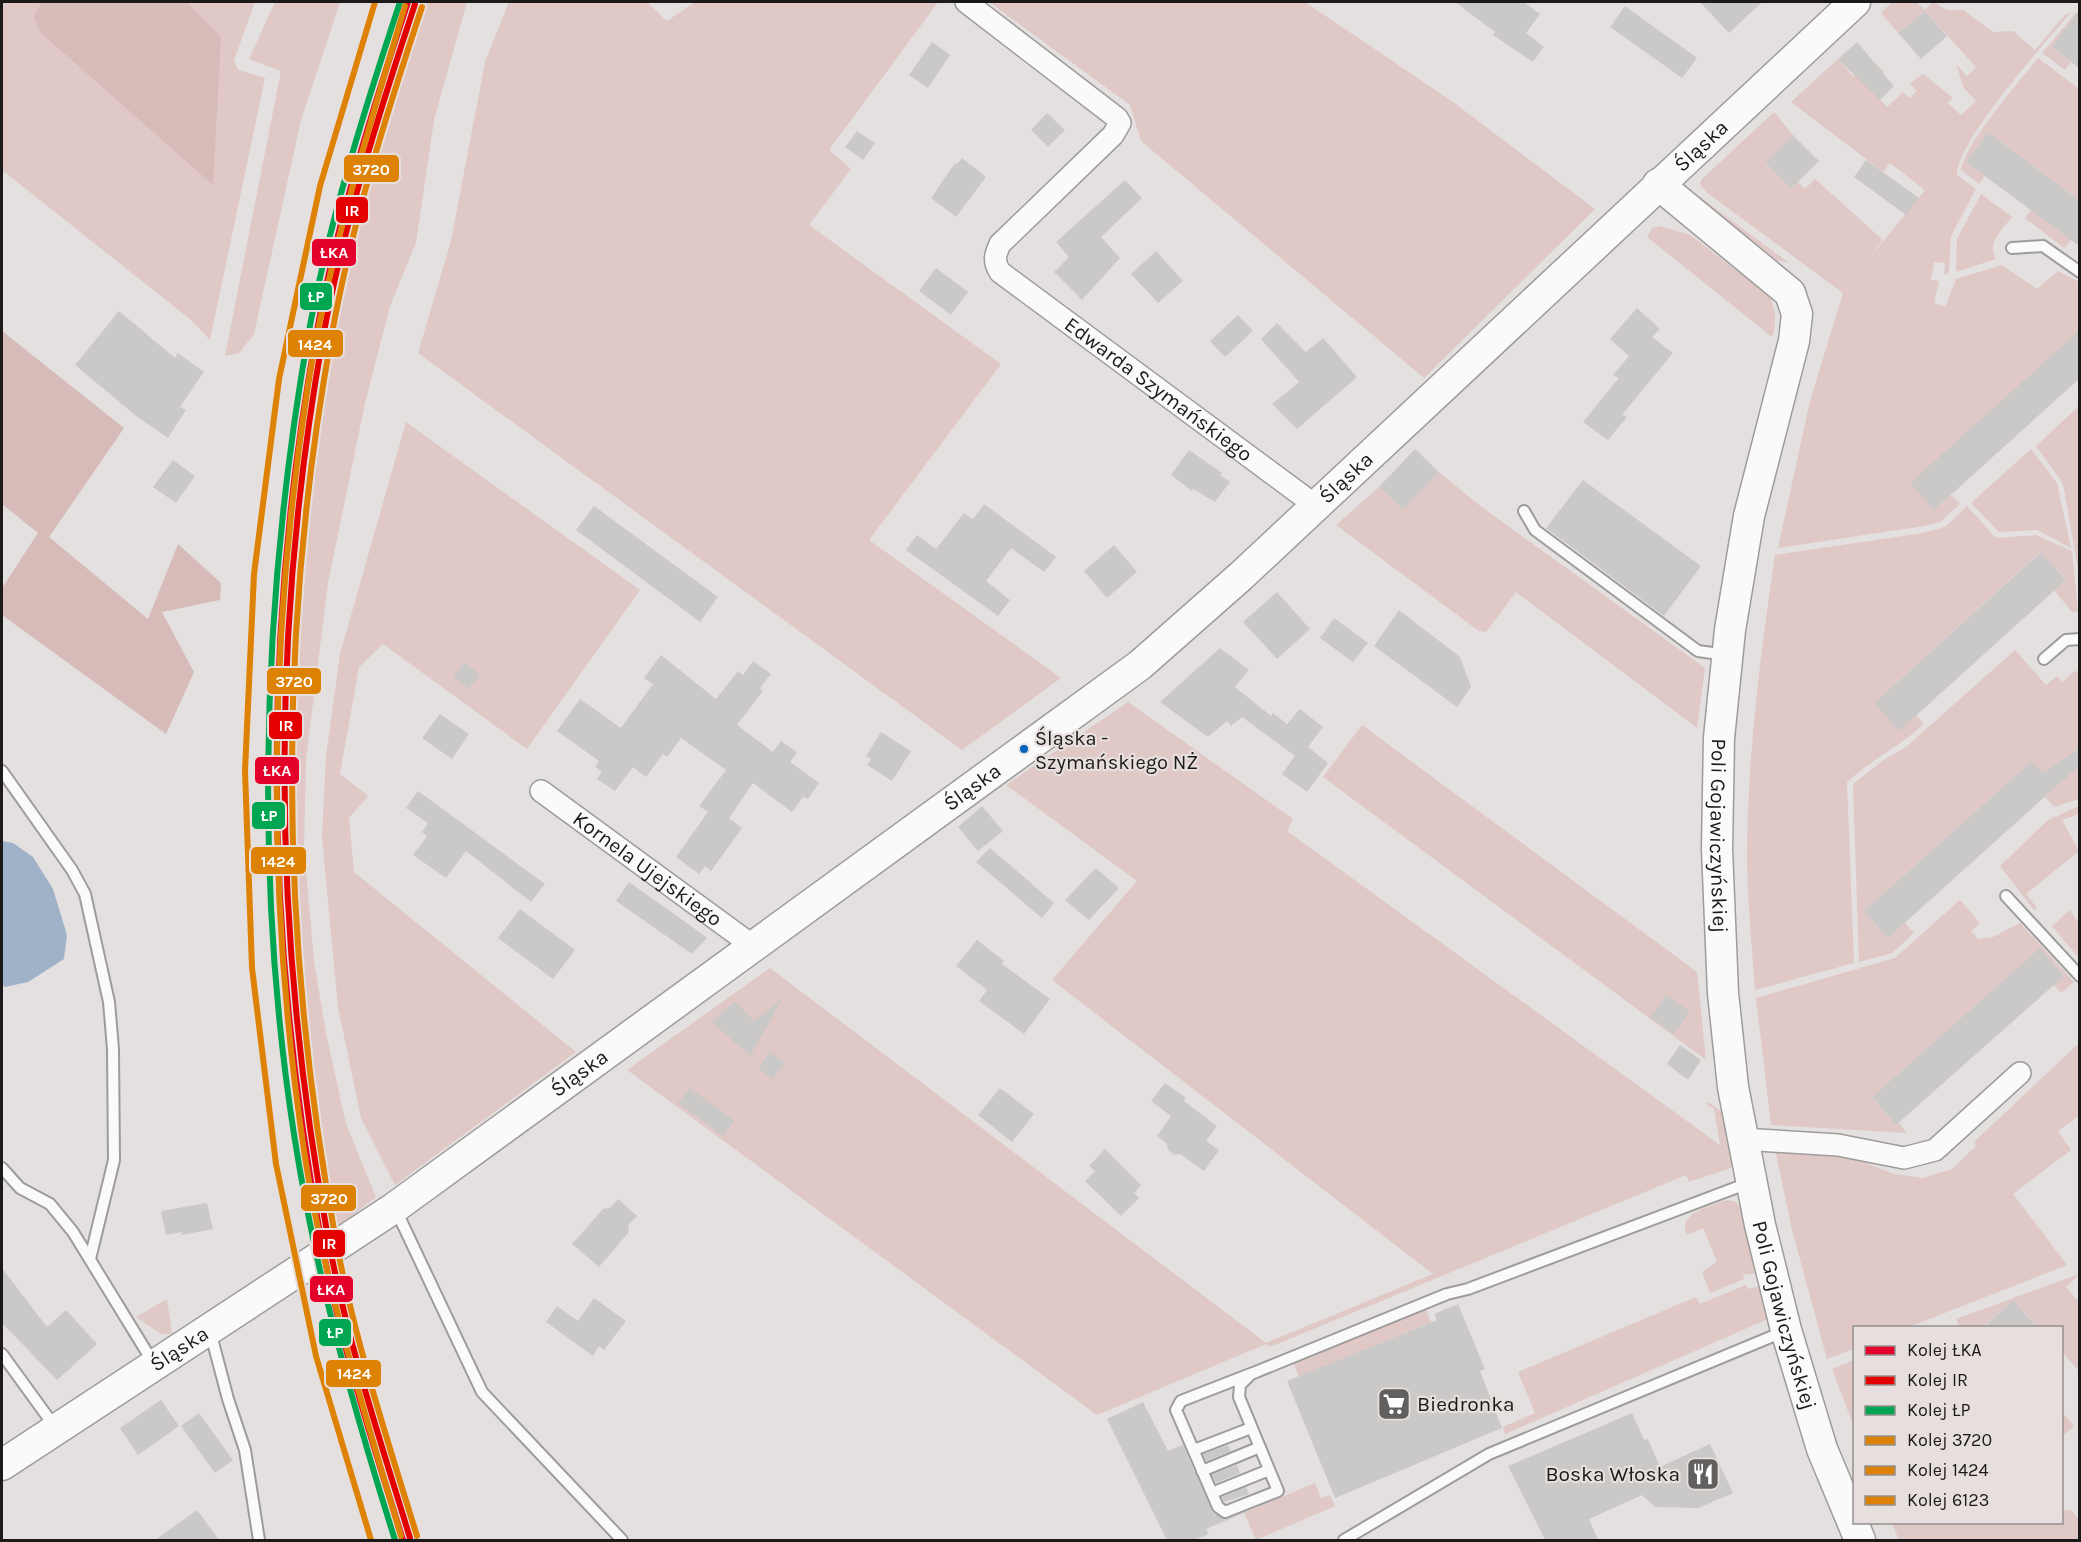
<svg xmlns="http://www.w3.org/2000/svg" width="2081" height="1542" font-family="Karla,sans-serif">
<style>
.green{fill:#dfc8c6}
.forest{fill:#d6bbb9}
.water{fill:#a0b2c8}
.building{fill:#cbc8c8}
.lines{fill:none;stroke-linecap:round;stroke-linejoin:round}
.lane-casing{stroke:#9e9b9b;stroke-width:14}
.street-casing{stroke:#9e9b9b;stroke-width:24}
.secondary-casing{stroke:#9e9b9b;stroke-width:33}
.lane{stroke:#fbfafa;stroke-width:10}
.street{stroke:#fbfafa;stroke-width:21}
.secondary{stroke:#fbfafa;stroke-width:30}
.rail-1-casing{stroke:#e6dfde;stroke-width:10}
.rail-2-casing{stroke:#e6dfde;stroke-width:10}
.rail-3-casing{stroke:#e6dfde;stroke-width:10}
.rail-4-casing{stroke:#e6dfde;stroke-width:10}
.rail-5-casing{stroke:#e6dfde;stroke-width:10}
.rail-6-casing{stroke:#e6dfde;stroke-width:10}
.rail-1{stroke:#e4002b;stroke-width:6}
.rail-2{stroke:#e50000;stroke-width:6}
.rail-3{stroke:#00a651;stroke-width:6}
.rail-4{stroke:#dd8204;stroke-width:6}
.rail-5{stroke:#dd8204;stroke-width:6}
.rail-6{stroke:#dd8204;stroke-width:6}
.bus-dot{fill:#0065bd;stroke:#e6dfde;stroke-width:2}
.labels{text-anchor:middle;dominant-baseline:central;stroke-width:4.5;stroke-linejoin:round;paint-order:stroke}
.bus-label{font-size:20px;fill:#1c1919;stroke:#e6dfde;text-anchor:start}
.street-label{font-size:21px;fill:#1c1919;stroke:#e6dfde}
.poi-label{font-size:21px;fill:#1c1919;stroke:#e6dfde;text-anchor:start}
.line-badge{stroke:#e6dfde;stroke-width:2}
.badge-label{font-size:16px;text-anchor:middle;font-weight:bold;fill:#fff}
</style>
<rect width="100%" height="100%" fill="#e4e0e0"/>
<path class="green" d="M2 2H42L34 16 221 37 187 2H255L234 60 238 70 265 78 210 340 191 320 2 170Z
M275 2H340L301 120 254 334 239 353 225 356 281 71 249 59Z
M420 2H467L434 120 416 243 390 306 365 403 328 583 306 759 304 847 314 961 326 1033 346 1124 376 1197 334 1229 301 1037 287 904 286 734 306 506 342 271 381 112Z
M509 2H647L667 21 695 2H938L829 150 851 169 809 225 1001 364 869 540 1061 678 962 750 418 353 451 241 485 62Z
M989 2H1305L1453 102 1595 209 1424 378 1141 141 1130 105Z
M1892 2H1916L1925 10 1933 2 1947 10H1963L1993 32 2013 31 2035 50 2064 16 2071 12C2046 42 1957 140 1957 175L1976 189 1951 236 1949 272 1944 275 1945 263 1934 262 1931 280 1939 281 1934 303 1945 307 1956 279 2002 265 2037 289 2058 271 2079 282V335L2078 333 1934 510 1951 495 1960 504 1940 522 1924 526 1778 548 1810 401 1843 293 1706 192 1700 184 1702 179 1774 112 1793 135 1765 164 1791 189 1798 182 1805 189 1815 179 1883 240 1864 265 1925 190 1890 163 1883 172 1791 102 1838 59 1853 76 1872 60 1884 72 1868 87 1887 107 1903 92 1910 98 1917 91 1910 83 1923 74 1953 98 1948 103 1961 115 1976 101 1963 87 1957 65 1967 76 1976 67 1925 11 1898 33 1881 13Z
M2079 12V21L2074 17 2052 47 2071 62 2065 70 2042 53 2074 15Z
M2038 58 2079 89V200L1988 132 1966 162 1985 176 1979 184 1961 170C1965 143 2019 82 2038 58Z
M1981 194 2012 217C2002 230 1986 243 1996 259L1956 272 1957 239Z
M1700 196 1712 206 1789 263 1777 260 1698 200Z
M2031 210 2071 240 2064 248 2025 218Z
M1660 226 1690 235 1769 295C1776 311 1777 320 1772 337L1647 237 1652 228Z
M2079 406V574L2063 484 2036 446Z
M406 422 640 590 527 749 383 644 359 667 340 774 368 796 349 818 354 872 576 1052 395 1185 361 1118 338 1007 322 838 326 756 340 654Z
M2031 449 2057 483 2071 548 2037 530 1999 532 1971 503Z
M1439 472 1479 505 1705 668 1697 728 1516 592 1486 632 1479 631 1336 525 1379 487 1403 509Z
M1967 506 1996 538 2036 535 2072 551 2078 612H2072L2054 590 2066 579 2040 552 1874 703 1899 730 1916 715 1924 724C1900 746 1871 760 1847 782L1854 963 1755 990C1752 948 1748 905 1747 863 1747 759 1760 657 1775 555L1923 533 1945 527Z
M2015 650 2046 685 2057 676 2062 682 2075 671 2079 672V748L2069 755 2079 771V799L2054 807 2045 797 2055 787 2032 761 1864 911 1888 938 1905 923 1914 933 1892 953 1859 962 1853 784 1884 760 1906 747Z
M1128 702 1293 819 1287 831 1720 1145 1714 1109 1704 1102 1711 1104 1725 1114 1734 1167 1689 1182 1686 1175 1270 1347 1266 1344 1097 1415 627 1070 770 968 1266 1343 1433 1274 1052 980 1137 881 1006 785Z
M1362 725 1697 972 1706 1060 1323 777Z
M2079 806V814L2062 820 2079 851 2026 894 2037 908 2034 910 2000 866 2048 820Z
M1960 900 1980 923 1971 931 1978 939 1993 937 2020 923 2074 982 2061 993 2054 985 2064 975 2039 949 1872 1097 1896 1125 1899 1123 1907 1133 1771 1125 1756 998 1895 958Z
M2070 910 2077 921 2079 920V958L2052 926Z
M2079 1043V1116L2058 1131 2071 1150 2013 1194 2067 1265 1909 1327 1854 1328V1349L1827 1359 1792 1230 1774 1144 1826 1147 1894 1174 1923 1178 1952 1169 1976 1146 1974 1142Z
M1727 1200 1736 1202 1742 1211 1757 1273 1743 1275 1744 1279 1710 1293 1702 1272 1717 1262 1703 1228 1687 1235C1676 1213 1712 1206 1727 1200Z
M2079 1274 2066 1287 2079 1302V1371L2062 1352V1328L2038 1327 2013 1300 1983 1327H1960L1956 1319Z
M1746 1285 1748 1289 1760 1286 1768 1319 1505 1434 1503 1427 1535 1413 1518 1372 1696 1297 1700 1304Z
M167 1299 172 1334H161L136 1317Z
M1425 1308 1431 1322 1299 1377 1293 1362Z
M1854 1360V1427L1832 1369Z
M2062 1412 2074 1426 2062 1437Z
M1315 1483 1321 1498 1330 1495 1335 1506 1256 1540 1244 1513Z
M2062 1510H2071L2079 1519V1540H1899L1892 1523 2062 1522Z"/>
<path class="forest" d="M42 2H187L221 37 213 185 40 32 34 16Z
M2 331 124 428 49 537 148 619 178 544 221 583 220 600 162 612 194 672 166 734 2 615V588L38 533 2 504Z"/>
<path class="water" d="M2 841 13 843 33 857 53 889 67 935 64 959 28 982 5 987 2 984Z"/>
<path class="building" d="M1455 2H1524L1540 14 1526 33 1544 47 1533 62 1493 35 1495 32Z
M1700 2H1762L1729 33Z
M1625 6 1697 58 1682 78 1610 27Z
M2079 10V68L2052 47Z
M1925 11 1947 36 1921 59 1898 33Z
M932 42 950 55 928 88 909 75Z
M1857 42 1894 86 1880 100 1838 59Z
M1047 113 1065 130 1048 147 1031 130Z
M857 131 875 143 863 160 845 147Z
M1988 132 2079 200V246L1966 162Z
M1793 135 1819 161 1791 189 1765 163Z
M962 158 986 177 956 217 931 198 955 163 957 164Z
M1866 160 1919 198 1906 215 1854 177Z
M1125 180 1142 198 1101 237 1120 258 1082 300 1054 272 1069 257 1056 242Z
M1156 251 1183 281 1158 303 1131 274Z
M936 268 968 292 951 315 919 291Z
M1637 308 1660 329 1652 337 1673 353 1622 415 1627 417 1608 440 1583 422 1619 378 1613 375 1629 356 1610 339Z
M119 311 175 358 178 353 204 372 180 407 186 410 168 438 136 416 75 365Z
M1238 315 1253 331 1225 357 1210 341Z
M1277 323 1306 352 1323 338 1357 377 1297 429 1272 404 1299 382 1261 339Z
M2079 331V379L1934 510 1910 483Z
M1415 449 1439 472 1403 509 1379 487Z
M1189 450 1222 473 1220 475 1230 482 1215 502 1193 489 1192 491 1171 475Z
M173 460 195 476 176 503 153 487Z
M1583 480 1701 566 1664 616 1546 528Z
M984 504 1056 557 1044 572 1011 548 986 581 1010 600 998 616 906 550 917 535 936 549 964 513 973 519Z
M594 506 718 597 700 622 576 530Z
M1114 545 1137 572 1107 598 1084 571Z
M2041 552 2066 580 1899 731 1874 703Z
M1277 592 1310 629 1277 659 1243 622Z
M1399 610 1460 657 1471 687 1457 707 1374 646Z
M1334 618 1368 643 1353 662 1320 638Z
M1220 648 1249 670 1235 687 1271 716 1273 713 1287 724 1300 709 1323 727 1308 747 1328 763 1307 792 1282 774 1295 756 1242 717 1231 726 1227 721 1208 737 1160 702Z
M661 655 716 699 738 671 743 675 753 661 771 674 760 688 763 691 737 725 773 752 781 741 797 752 790 762 819 783 808 799 803 797 792 812 753 783 729 818 742 828 711 871 705 866 699 874 676 857 708 812 699 806 726 770 681 738 667 757 663 754 646 777 633 767 615 791 597 779 602 772 595 767 599 761 557 731 580 699 621 728 653 684 644 678Z
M465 662 480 675 468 689 453 676Z
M440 714 469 734 452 759 422 738Z
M881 732 911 751 892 781 867 765 871 759 866 756Z
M2079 748V766L1888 938 1864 911 2032 761 2043 773Z
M418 791 545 884 531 902 466 851 446 878 413 855 427 836 422 832 428 823 406 808Z
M982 806 1003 831 978 851 958 827Z
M990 848 1054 903 1042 918 976 862Z
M1096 868 1119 888 1089 920 1065 900Z
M629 882 691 926 707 938 692 954 616 901Z
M520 909 575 950 553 979 498 938Z
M977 940 1004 961 1002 964 1050 999 1024 1034 979 1001 987 990 956 966Z
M2040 948 2064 976 1896 1125 1872 1097Z
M1666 995 1690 1012 1674 1034 1650 1017Z
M783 998 750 1056 712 1022 735 1001 754 1021Z
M1680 1045 1701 1060 1688 1080 1667 1064Z
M770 1052 785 1063 773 1079 758 1068Z
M1165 1083 1186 1098 1184 1101 1217 1126 1206 1141 1219 1150 1204 1171 1180 1154 1174 1155 1168 1150 1167 1144 1157 1136 1171 1116 1151 1101Z
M690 1088 735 1121 723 1136 678 1103Z
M1000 1088 1034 1114 1012 1142 978 1115Z
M1105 1149 1141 1185 1134 1193 1139 1198 1121 1216 1085 1181 1095 1171 1089 1166Z
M618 1199 637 1216 628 1225 629 1232 599 1267 572 1244 603 1209 610 1208Z
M207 1203 213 1229 182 1235 181 1232 166 1235 161 1211Z
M2 1268 47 1327 66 1310 97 1344 57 1380 2 1323Z
M594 1298 626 1321 604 1350 599 1346 593 1356 546 1322 557 1306 578 1321Z
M2013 1300 2038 1328H1983Z
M1458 1304 1485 1369 1480 1371 1502 1428 1335 1498 1287 1381 1437 1320 1434 1314Z
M161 1400 179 1426 138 1455 120 1428Z
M1143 1402 1168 1451 1183 1445 1213 1513 1225 1519 1253 1509 1206 1529 1209 1534 1194 1540H1167L1107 1419Z
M199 1413 233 1460 215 1473 181 1426Z
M1632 1413 1644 1440 1648 1439 1660 1467 1710 1444 1733 1493 1698 1508 1655 1507 1642 1495 1589 1519 1598 1540H1545L1508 1466Z
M1228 1445 1231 1451 1206 1461 1203 1454Z
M1237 1465 1240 1473 1216 1483 1212 1475Z
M1246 1487 1249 1494 1224 1502 1222 1497Z
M197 1510 219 1540H155Z"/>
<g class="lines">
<g class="lane-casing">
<path id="lane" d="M2012 248 2043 246 2080 272
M1524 511 1535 530 1698 651 1727 655
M2044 659 2066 640 2080 639
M2 771 72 870 85 894 109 1002 113 1049 114 1160 90 1259
M2006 896 2080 976
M2 1168 20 1188 50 1204 73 1232 154 1364
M395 1208 482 1392 622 1540
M210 1331 228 1399 245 1450 259 1540
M2 1354 55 1427
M1253 1373 1181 1401 1176 1410 1218 1507 1225 1512 1278 1491 1239 1397 1240 1385 1251 1374 1447 1294 1468 1289 1751 1182
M1194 1450 1251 1428
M1202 1471 1260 1447
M1212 1493 1269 1470
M1344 1540 1489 1454 1785 1331"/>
</g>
<g class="street-casing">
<g id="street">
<path id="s1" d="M966 2 1117 118 1120 123 1113 135 1000 244C995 255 993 261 1000 272L1316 506"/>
<path id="s2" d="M541 791 753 946"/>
<path d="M1742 1139 1838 1145 1904 1158 1935 1150 2020 1073"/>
</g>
</g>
<g class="secondary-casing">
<g id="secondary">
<path id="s3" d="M1658 184 1790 293 1797 314 1794 341 1749 516 1730 630 1719 738 1717 849 1723 993 1733 1087 1760 1225 1786 1330 1822 1449 1860 1540"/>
<path id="s4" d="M2 1465 394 1208 1140 665 1241 576 1855 2"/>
</g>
</g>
<use href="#lane" class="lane"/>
<use href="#street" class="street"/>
<use href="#secondary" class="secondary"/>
<g class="rail-1-casing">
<path id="rail-1" d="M403 1540C372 1442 341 1345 322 1244 265 943 261 637 316 336 337 222 372 111 408 2"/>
</g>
<g class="rail-2-casing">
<path id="rail-2" d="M410 1538C380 1440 348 1343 329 1243 273 943 269 638 323 337 344 224 379 113 415 4"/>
</g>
<g class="rail-3-casing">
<path id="rail-3" d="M395 1540C365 1445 337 1350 316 1252 251 955 256 634 308 336 329 222 364 111 400 2"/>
</g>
<g class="rail-4-casing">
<path id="rail-4" d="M417 1536C387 1439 355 1341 336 1241 280 942 277 638 331 339 351 226 386 115 422 7"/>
</g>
<g class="rail-5-casing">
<path id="rail-5" d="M401 1536C364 1411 325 1286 305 1157 266 901 268 641 308 385 329 256 368 131 405 6"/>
</g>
<g class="rail-6-casing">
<path id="rail-6" d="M371 1540 316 1356 276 1164 252 968 245 771 254 574 279 379 320 186 375 2"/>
</g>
<use href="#rail-1" class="rail-1"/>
<use href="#rail-2" class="rail-2"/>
<use href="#rail-3" class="rail-3"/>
<use href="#rail-4" class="rail-4"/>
<use href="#rail-5" class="rail-5"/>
<use href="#rail-6" class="rail-6"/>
</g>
<defs>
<g id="supermarket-square" transform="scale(1.725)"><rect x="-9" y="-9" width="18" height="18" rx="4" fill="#625f5f" stroke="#e6dfde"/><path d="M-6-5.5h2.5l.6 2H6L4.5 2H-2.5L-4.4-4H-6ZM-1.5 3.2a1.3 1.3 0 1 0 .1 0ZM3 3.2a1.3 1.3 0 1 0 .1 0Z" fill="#fff"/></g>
<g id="restaurant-square" transform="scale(1.725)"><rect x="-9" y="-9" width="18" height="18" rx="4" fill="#625f5f" stroke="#e6dfde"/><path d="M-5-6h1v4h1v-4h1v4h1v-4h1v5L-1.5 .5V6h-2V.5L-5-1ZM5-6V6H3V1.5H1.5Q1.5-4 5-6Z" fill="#fff"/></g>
</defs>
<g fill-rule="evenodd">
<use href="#supermarket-square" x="1394" y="1404"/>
<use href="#restaurant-square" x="1703" y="1474"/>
</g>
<circle class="bus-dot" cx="1024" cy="749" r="5"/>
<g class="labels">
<g class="bus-label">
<text x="1035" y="738">Śląska -<tspan x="1035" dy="24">Szymańskiego NŻ</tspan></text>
</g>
<g class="street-label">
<text stroke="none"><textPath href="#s4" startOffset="2156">Śląska</textPath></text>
<text stroke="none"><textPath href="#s1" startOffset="594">Edwarda Szymańskiego</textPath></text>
<text stroke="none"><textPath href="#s4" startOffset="1670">Śląska</textPath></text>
<text stroke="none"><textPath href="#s4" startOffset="1184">Śląska</textPath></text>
<text stroke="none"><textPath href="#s3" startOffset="723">Poli Gojawiczyńskiej</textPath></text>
<text stroke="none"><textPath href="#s2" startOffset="132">Kornela Ujejskiego</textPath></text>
<text stroke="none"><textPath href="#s4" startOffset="698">Śląska</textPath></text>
<text stroke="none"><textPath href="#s3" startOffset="1209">Poli Gojawiczyńskiej</textPath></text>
<text stroke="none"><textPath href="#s4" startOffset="212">Śląska</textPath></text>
</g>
<g class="poi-label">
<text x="1417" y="1404">Biedronka</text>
<text x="1680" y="1474" text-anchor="end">Boska Włoska</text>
</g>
</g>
<g class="line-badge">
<rect x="343" y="154" width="57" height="29" rx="6" fill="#dd8204"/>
<rect x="335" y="196" width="34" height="28" rx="6" fill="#e50000"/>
<rect x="311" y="238" width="46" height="29" rx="6" fill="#e4002b"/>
<rect x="299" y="282" width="34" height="29" rx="6" fill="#00a651"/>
<rect x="287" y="329" width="57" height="29" rx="6" fill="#dd8204"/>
<rect x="266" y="667" width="56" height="28" rx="6" fill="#dd8204"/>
<rect x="268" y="711" width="35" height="29" rx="6" fill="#e50000"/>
<rect x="254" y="756" width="46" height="29" rx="6" fill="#e4002b"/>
<rect x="251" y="801" width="35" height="29" rx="6" fill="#00a651"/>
<rect x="250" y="846" width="57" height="29" rx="6" fill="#dd8204"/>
<rect x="300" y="1184" width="57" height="28" rx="6" fill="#dd8204"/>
<rect x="312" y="1229" width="34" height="29" rx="6" fill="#e50000"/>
<rect x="309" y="1275" width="45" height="28" rx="6" fill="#e4002b"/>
<rect x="318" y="1318" width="34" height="29" rx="6" fill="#00a651"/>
<rect x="325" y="1359" width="57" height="29" rx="6" fill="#dd8204"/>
</g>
<g class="badge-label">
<text x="371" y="175">3720</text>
<text x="352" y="216">IR</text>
<text x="334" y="258">ŁKA</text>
<text x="316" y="302">ŁP</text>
<text x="315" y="350">1424</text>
<text x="294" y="687">3720</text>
<text x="286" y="731">IR</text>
<text x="277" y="776">ŁKA</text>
<text x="269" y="821">ŁP</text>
<text x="278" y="867">1424</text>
<text x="329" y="1204">3720</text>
<text x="329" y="1249">IR</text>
<text x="331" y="1295">ŁKA</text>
<text x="335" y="1338">ŁP</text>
<text x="354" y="1379">1424</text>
</g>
<rect width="2081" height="1542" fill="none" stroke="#1c1919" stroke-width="6"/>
<rect x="1853" y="1326" width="210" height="198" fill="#e6dfde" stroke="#95908f" stroke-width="1.5"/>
<rect x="1865" y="1346" width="30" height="9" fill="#e4002b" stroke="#95908f" stroke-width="1.5"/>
<text x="1907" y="1356" font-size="18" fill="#1c1919">Kolej ŁKA</text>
<rect x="1865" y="1376" width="30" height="9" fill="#e50000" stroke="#95908f" stroke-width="1.5"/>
<text x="1907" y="1386" font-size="18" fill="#1c1919">Kolej IR</text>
<rect x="1865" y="1406" width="30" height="9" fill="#00a651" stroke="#95908f" stroke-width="1.5"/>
<text x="1907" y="1416" font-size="18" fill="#1c1919">Kolej ŁP</text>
<rect x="1865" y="1436" width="30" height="9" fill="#dd8204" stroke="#95908f" stroke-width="1.5"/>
<text x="1907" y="1446" font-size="18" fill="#1c1919">Kolej 3720</text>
<rect x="1865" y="1466" width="30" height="9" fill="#dd8204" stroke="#95908f" stroke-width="1.5"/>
<text x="1907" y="1476" font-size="18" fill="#1c1919">Kolej 1424</text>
<rect x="1865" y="1496" width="30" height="9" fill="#dd8204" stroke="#95908f" stroke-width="1.5"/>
<text x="1907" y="1506" font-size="18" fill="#1c1919">Kolej 6123</text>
</svg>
